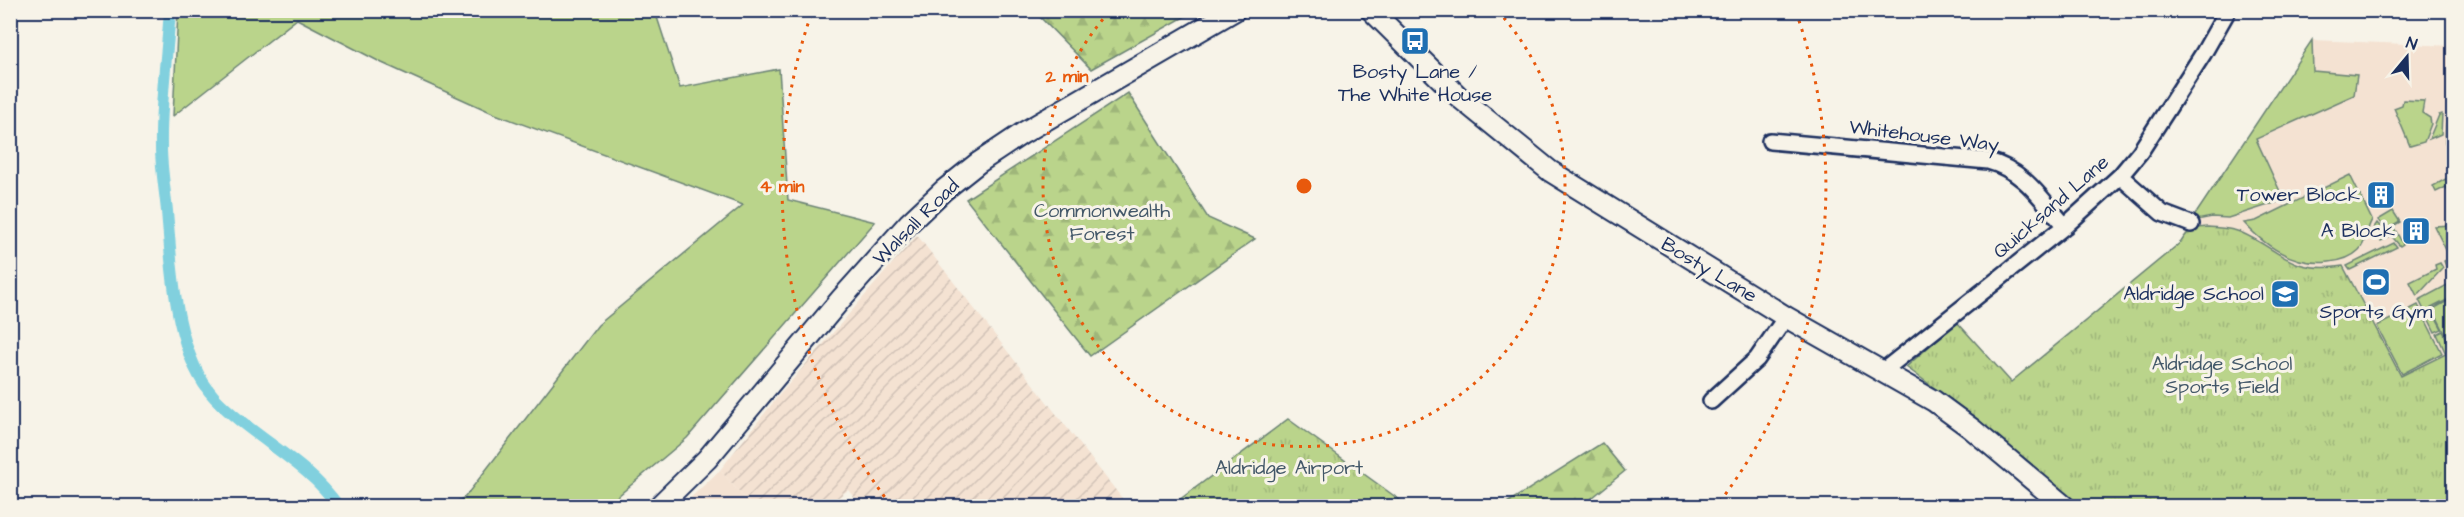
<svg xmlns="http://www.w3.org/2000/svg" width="2464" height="517" font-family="'Architects Daughter',sans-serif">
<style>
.built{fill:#f4e2d2}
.industrial{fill:url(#industrial-furrows)}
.green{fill:#bad48b;stroke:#6a8274;stroke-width:1.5}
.forest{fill:url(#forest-firs);stroke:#6a8274;stroke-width:1.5}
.park{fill:url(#park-tufts);stroke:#6a8274;stroke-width:1.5}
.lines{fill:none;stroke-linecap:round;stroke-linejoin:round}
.canal{stroke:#81d0de;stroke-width:12}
.minor-casing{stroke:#1b2f5e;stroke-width:20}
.major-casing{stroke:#1b2f5e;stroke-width:24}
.minor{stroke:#f7f3e8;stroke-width:15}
.major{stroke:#f7f3e8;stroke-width:20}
.ring{fill:none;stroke:#e8590c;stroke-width:3;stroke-dasharray:3 6}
.labels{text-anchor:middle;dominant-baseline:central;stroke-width:6;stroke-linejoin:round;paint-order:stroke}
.poi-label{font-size:20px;fill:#1b2f5e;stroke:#f7f3e8;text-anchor:end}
.street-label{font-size:20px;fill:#1b2f5e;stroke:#f7f3e8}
.park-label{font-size:20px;fill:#435869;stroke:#f7f3e8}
.centre{fill:#e8590c;stroke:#f7f3e8;stroke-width:3}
.ring-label{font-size:18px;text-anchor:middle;font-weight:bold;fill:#e8590c;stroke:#f7f3e8;stroke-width:6;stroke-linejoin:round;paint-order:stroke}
</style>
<defs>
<pattern id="industrial-furrows" width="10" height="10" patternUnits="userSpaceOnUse" patternTransform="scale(1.5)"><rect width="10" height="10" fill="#f4e2d2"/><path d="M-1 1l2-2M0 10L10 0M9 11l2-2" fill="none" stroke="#d1c2b7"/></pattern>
<pattern id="forest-firs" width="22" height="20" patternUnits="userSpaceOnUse" patternTransform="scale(1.5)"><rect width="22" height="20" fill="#bad48b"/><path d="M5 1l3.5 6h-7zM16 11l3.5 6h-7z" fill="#9fb67a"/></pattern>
<pattern id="park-tufts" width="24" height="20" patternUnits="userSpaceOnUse" patternTransform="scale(1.5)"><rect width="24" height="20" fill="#bad48b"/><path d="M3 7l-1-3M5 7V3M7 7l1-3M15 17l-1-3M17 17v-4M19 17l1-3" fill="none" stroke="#9fb67a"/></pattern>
</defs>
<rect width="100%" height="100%" fill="#f7f3e8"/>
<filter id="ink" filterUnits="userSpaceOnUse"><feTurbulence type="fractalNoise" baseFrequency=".0167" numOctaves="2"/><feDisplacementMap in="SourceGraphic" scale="12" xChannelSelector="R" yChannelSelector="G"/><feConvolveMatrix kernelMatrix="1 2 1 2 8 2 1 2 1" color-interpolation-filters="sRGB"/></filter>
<g filter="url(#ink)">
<path class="built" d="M2312 40 2453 46V506H2077L1974 417 1906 367 1960 324 2012 382 2181 242 2193 218Z
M720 470 751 506H682Z"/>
<path class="industrial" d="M917 235 1128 506H861L848 490 827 506H751L720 470 775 400Z"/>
<path class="green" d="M178 11H655L680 88 779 69 788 200 875 222 687 438 606 506H450L465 497 598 325 743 205 495 114 382 63 297 19 173 116Z
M2312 40 2313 71 2357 75 2354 95 2256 139 2284 200 2228 218 2212 217 2197 220 2193 218Z
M2403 100 2424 101 2422 113 2430 118 2431 124 2424 142 2410 146 2394 108 2402 105Z
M2442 114 2441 134 2429 139 2439 115Z
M2451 120 2453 121V151L2449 154 2445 142 2446 125Z
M2350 175 2372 220C2366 229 2367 242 2359 250 2352 257 2340 261 2329 262 2295 266 2267 248 2244 223L2256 221Z
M2453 175V201L2446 187 2436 192 2433 186Z
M2393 211 2400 222 2393 226 2403 244 2400 246 2378 220Z
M2377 223 2389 237 2381 241 2374 236 2373 229Z
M2453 225V266H2446L2444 261 2450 258 2434 226Z
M2394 243 2397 247 2350 270 2347 266Z
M2440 263 2443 268 2417 296 2410 282 2436 269 2435 265Z
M2453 282V297L2431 308 2442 329 2435 332 2419 300Z
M2453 298V350L2433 309Z
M2418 305 2442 353 2402 374 2377 326Z"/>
<path class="forest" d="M1048 10H1183L1186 16 1091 69 1039 16Z
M1128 93 1208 218 1255 239 1090 356 966 199Z
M1602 443 1625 471 1582 506H1502Z"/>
<path class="park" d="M2208 227C2218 228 2230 228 2240 232 2282 250 2288 274 2343 266L2401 376 2446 354 2437 334 2443 331 2453 353V506H2077L1974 417 1906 367 1957 322 2011 382 2181 242C2189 229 2193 228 2208 227Z
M1288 419 1408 506H1171Z"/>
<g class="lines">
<path class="canal" d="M170 10C167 56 160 102 161 147 161 168 165 190 167 211 172 269 174 354 215 398 253 438 307 461 338 506"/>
<g class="minor-casing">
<path id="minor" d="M1770 141 1988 161C2025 171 2040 198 2065 226
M2120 176 2162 213 2191 224
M1883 371 2065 226 2120 176 2140 152 2203 54 2228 10
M1711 401 1757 359 1786 317"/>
</g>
<g class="major-casing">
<path id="major" d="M1371 10 1460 98 1550 171 1786 317 1934 401 1972 429 2064 506
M659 506 707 459 841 299 909 223 944 190 978 163 1023 133 1235 10"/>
</g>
<use href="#minor" class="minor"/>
<use href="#major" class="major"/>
</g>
</g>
<g class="ring">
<path d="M1498 11A261 261 0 1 1 1110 11"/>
<path d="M890 504A522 522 0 0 1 812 12M1796 12A522 522 0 0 1 1718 504"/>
</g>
<defs>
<g id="bus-square" transform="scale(1.5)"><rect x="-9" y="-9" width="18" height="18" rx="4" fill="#1f6fb2" stroke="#f7f3e8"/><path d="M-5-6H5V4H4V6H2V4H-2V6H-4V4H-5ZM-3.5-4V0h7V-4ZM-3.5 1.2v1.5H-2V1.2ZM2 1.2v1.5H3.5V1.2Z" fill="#fff"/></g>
<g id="building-square" transform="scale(1.5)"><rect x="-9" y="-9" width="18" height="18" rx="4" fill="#1f6fb2" stroke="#f7f3e8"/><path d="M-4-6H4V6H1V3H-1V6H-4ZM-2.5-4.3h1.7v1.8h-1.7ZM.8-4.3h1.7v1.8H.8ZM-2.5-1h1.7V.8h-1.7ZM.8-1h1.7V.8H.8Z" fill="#fff"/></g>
<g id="stadium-square" transform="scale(1.5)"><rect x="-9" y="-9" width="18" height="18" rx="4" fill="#1f6fb2" stroke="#f7f3e8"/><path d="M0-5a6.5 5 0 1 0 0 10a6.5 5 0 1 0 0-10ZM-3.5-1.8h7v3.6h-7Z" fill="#fff"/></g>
<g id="school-square" transform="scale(1.5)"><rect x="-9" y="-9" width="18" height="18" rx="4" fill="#1f6fb2" stroke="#f7f3e8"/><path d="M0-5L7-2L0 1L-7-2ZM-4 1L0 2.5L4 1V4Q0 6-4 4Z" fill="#fff"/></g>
</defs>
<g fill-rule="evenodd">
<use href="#bus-square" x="1415" y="41"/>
<use href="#building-square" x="2381" y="195"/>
<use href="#building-square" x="2416" y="231"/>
<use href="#stadium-square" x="2376" y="282"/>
<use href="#school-square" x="2285" y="294"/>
</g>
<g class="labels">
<g class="poi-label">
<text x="1415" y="72" text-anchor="middle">Bosty Lane /<tspan x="1415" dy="23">The White House</tspan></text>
<text x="2360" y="195">Tower Block</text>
<text x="2395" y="231">A Block</text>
<text x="2264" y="294">Aldridge School</text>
<text x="2376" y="312" text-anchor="middle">Sports Gym</text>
</g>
<g class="street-label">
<text transform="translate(1924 136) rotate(7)">Whitehouse Way</text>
<text transform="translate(2051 207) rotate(-41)">Quicksand Lane</text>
<text transform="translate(916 222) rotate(-45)">Walsall Road</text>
<text transform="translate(1709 270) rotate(31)">Bosty Lane</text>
</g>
<g class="park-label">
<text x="1102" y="211">Commonwealth<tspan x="1102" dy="23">Forest</tspan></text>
<text x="2222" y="364">Aldridge School<tspan x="2222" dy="23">Sports Field</tspan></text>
<text x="1289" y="468">Aldridge Airport</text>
</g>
</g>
<circle cx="1304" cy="186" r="9" class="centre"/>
<g class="ring-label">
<text x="1067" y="82">2 min</text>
<text x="782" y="192">4 min</text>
</g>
<rect width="2464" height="517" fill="none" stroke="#f7f3e8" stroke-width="36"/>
<rect x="18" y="18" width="2428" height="481" fill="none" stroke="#1b2f5e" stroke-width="2" filter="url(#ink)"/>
<g transform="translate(2407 57) rotate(19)" stroke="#f7f3e8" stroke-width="4.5" paint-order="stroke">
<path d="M0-4.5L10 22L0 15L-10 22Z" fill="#1b2f5e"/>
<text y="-9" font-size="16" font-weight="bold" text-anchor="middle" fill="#1b2f5e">N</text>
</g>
</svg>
